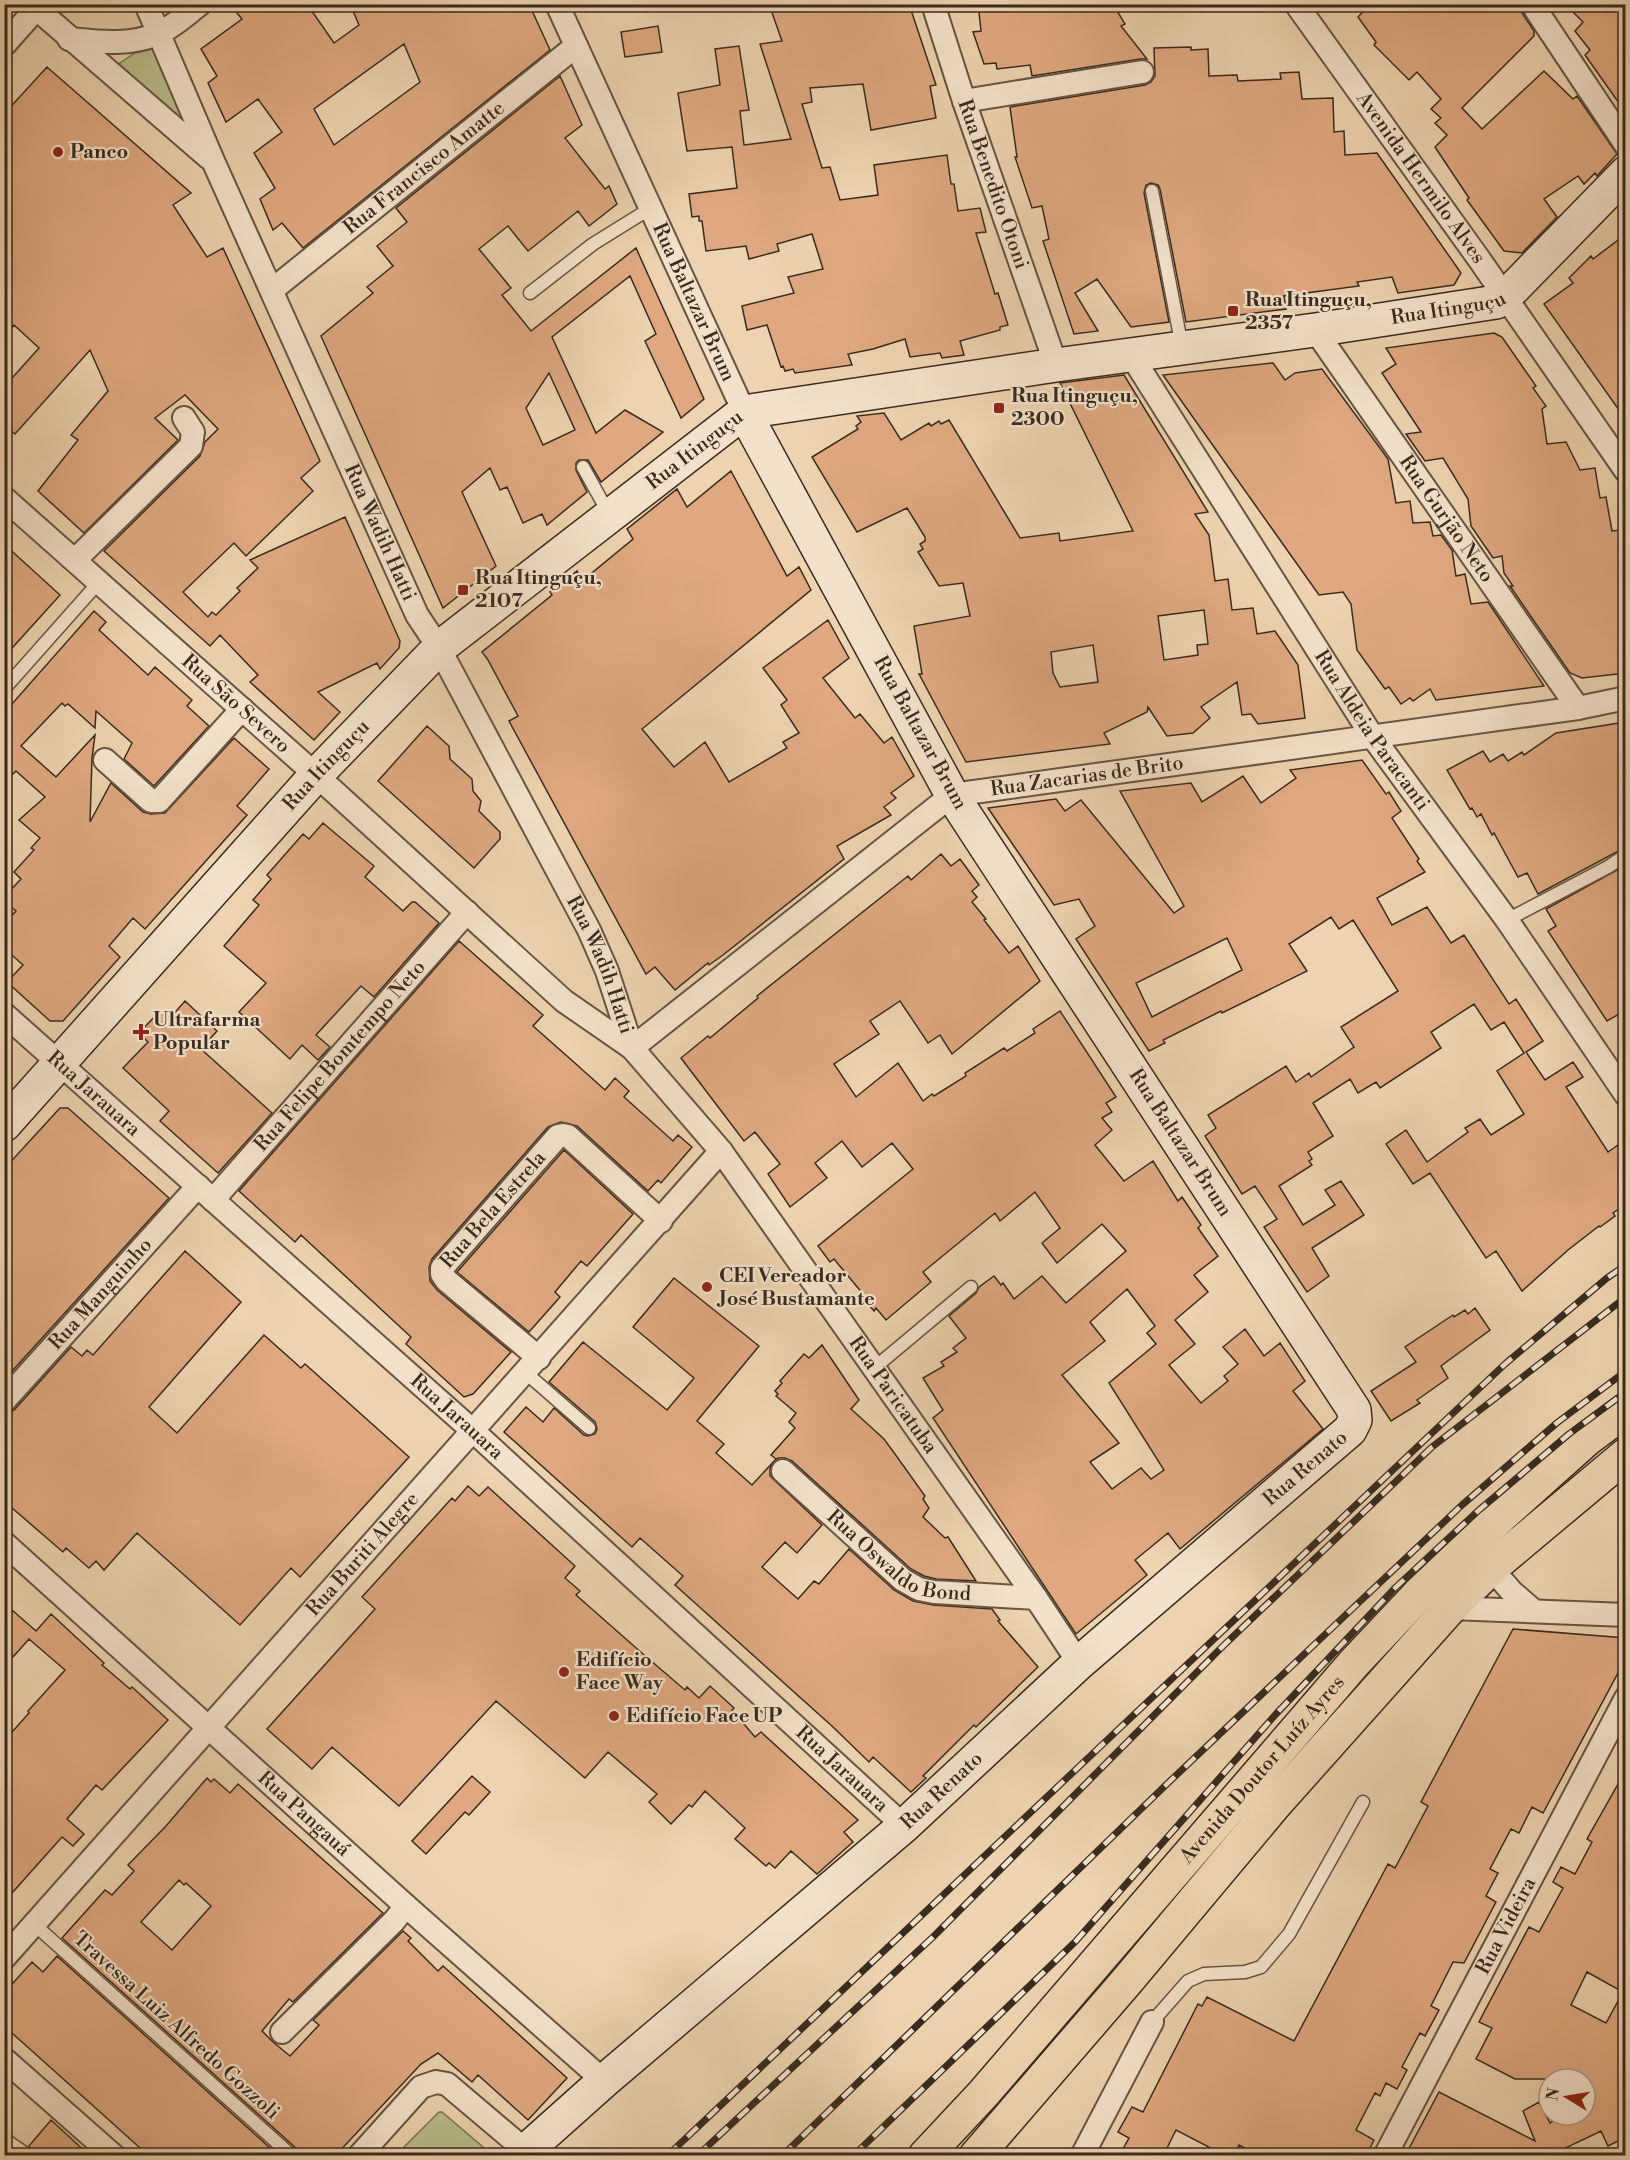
<svg xmlns="http://www.w3.org/2000/svg" width="1630" height="2160" font-family="'Libre Bodoni',serif">
<style>
.green{fill:#b9bc8a;stroke:#797454;stroke-width:1.5}
.building{fill:#dfa880;stroke:#392b1f;stroke-width:1.5;fill-rule:evenodd}
.lines{fill:none;stroke-linecap:round;stroke-linejoin:round}
.lane-casing{stroke:#665543;stroke-width:15}
.street-casing{stroke:#665543;stroke-width:26}
.secondary-casing{stroke:#392b1f;stroke-width:36}
.highway-casing{stroke:#392b1f;stroke-width:36}
.lane{stroke:#f3e2cb;stroke-width:12}
.street{stroke:#f3e2cb;stroke-width:22}
.secondary{stroke:#f3e2cb;stroke-width:33}
.highway{stroke:#edd3af;stroke-width:33}
.rail-casing{stroke:#392b1f;stroke-width:7}
.rail{stroke:#f3e2cb;stroke-width:4.5;stroke-dasharray:14;stroke-linecap:butt}
.poi-dot{fill:#8f2418;stroke:#f3e2cb;stroke-width:2}
.labels{text-anchor:middle;dominant-baseline:central;stroke-width:4.5;stroke-linejoin:round;paint-order:stroke}
.poi-label{font-size:20px;font-weight:bold;fill:#392b1f;stroke:#f3e2cb;text-anchor:start}
.street-label{font-size:20px;fill:#392b1f;stroke:#f3e2cb}
</style>
<rect width="100%" height="100%" fill="#edd3af"/>
<filter id="stains"><feTurbulence type="fractalNoise" baseFrequency=".00333" numOctaves="4"/><feColorMatrix values="0 0 0 0 .2 0 0 0 0 .09 0 0 0 0 .02 0 0 0 .5 -.17"/></filter>
<radialGradient id="worn" r=".72"><stop offset=".6" stop-color="#630" stop-opacity="0"/><stop offset="1" stop-color="#630" stop-opacity=".3"/></radialGradient>
<path class="green" d="M153 41 187 125 114 67Z
M439 2112H442L483 2147 475 2155H396Z"/>
<path class="building" d="M248 4H307L334 43 359 25 350 4H529L550 50 303 248 282 223 273 230 260 199 275 188 254 153 282 132 258 99 226 122 208 83 217 76 201 49 242 19 237 13ZM404 44 420 82 334 145 314 109Z
M786 4H909L936 85 930 86 936 118 871 130 863 84 810 88 812 102 802 104 822 168 830 167 840 200 878 195 874 165 947 155 951 184H954L958 211 980 208 986 232 976 233 995 294 998 293 1008 325 1000 327V330L960 341 964 355 942 358 940 353 910 357 905 339 873 349 848 354 852 365 795 373 793 369 785 371 783 366 781 367 767 325 747 330 742 306 794 293 788 277 823 269 812 234 777 244 779 251 749 259 746 246 706 251 702 221H699V216L692 217 689 194 737 188 732 147 687 151 678 93 720 85 715 49 739 46 749 110 740 111 744 145 791 139 760 44 782 41 770 7Z
M978 4H1113L1125 24 1121 26 1147 59H1140L1032 76 1030 65 997 69 996 63 984 64 973 32 981 31Z
M1370 4H1516L1534 31V36L1462 108 1482 129 1544 71 1573 99 1577 96 1617 154 1597 176 1595 173 1584 184 1578 176 1544 199 1557 217 1522 253 1504 251 1467 200 1469 198 1435 147 1447 135 1435 123 1441 118 1431 109 1441 99 1417 72 1409 80 1374 45 1376 42 1358 17Z
M1565 4H1626V113L1585 55 1590 50 1575 31 1583 22Z
M658 26 662 52 625 57 621 32Z
M1191 47V50L1208 49 1209 76 1237 75 1238 81 1281 79 1280 73 1299 72 1302 99 1333 98 1334 132 1344 131 1345 155 1377 153 1461 273 1454 285 1398 293 1392 277 1357 282 1359 286 1284 296 1286 309 1186 322 1160 189 1158 185 1151 183 1146 185 1144 193 1169 322 1131 327 1097 279 1075 293 1098 331 1074 334 1043 241 1049 239 1042 206 1032 208 1015 157H1017L1010 107 1145 85 1151 82 1155 76 1154 48Z
M47 67 191 193 173 205 207 257 223 248 320 461 301 478 313 491 246 556 234 543 183 592 208 617 212 612 216 615 240 591 237 588 258 568 250 560 345 517 400 641 399 648 380 669 377 663 318 692 340 712 314 740 250 682 258 675 220 635 210 646 104 551 200 456 205 442 218 429 185 395 155 418 178 440 84 533 38 491 78 440 71 435 108 391 90 350 15 434 4 425V387L39 348 14 325 4 336V114Z
M560 76 582 125 565 138 605 189 609 186 617 204 589 226 578 211 528 251 508 226 479 249 511 288 502 295 531 331 636 248 704 399 681 418 645 341 656 334 630 276 552 337 596 433 625 410 663 432 601 482 588 460H579L576 463V470L587 492 547 525 542 514 523 523 507 487 500 490 490 468 462 492 496 566 443 608 321 336 373 293 367 287 393 266 377 246 407 222 396 208ZM549 373 575 430 543 445 526 408Z
M1626 234V420L1544 304 1573 283 1569 278 1591 256 1593 259Z
M1494 333 1502 337 1536 386 1533 388 1546 406 1542 409 1547 444 1566 442 1580 470 1595 468 1600 498 1606 497 1612 531 1622 530 1626 556V673L1582 678 1570 673 1510 586H1513L1504 573 1502 556 1493 558 1471 526 1468 499 1443 458 1425 461 1406 434 1421 432 1382 373 1396 364 1386 348Z
M1273 363 1285 380 1295 373 1322 369 1388 459 1396 503 1410 501 1413 523 1430 522 1433 536 1441 535 1452 550 1456 576 1465 574 1471 604 1488 602 1544 686 1436 700 1430 689 1413 701 1410 698 1401 704 1389 687 1385 689 1357 650 1351 604 1343 592 1319 595 1163 375Z
M1124 375 1208 512 1195 514 1209 535 1215 581 1228 579 1232 610 1253 608 1257 634 1275 631 1298 665 1305 718 1258 724 1251 714 1242 715 1237 682 1201 707 1210 718 1193 733 1167 736 1148 707 1147 712 1104 733 1110 744 966 762 919 674H922L914 626 970 616 963 583 939 586 918 552 923 549 920 544 925 541V537L907 508 857 532 812 457 858 429 856 426 861 422 857 416 884 413 901 440 929 423 931 426 939 421 941 424 949 420 1020 538 1059 533 1060 541 1133 531 1060 383ZM1204 610 1208 644 1197 645 1198 655 1164 660 1158 616ZM1093 645 1098 682 1060 687 1053 673 1051 652Z
M731 471 787 576 799 567 811 590 642 729 674 767 705 742 729 782 787 748 783 742 799 733 781 705 787 700 763 668 828 620 849 658 823 678 855 718 860 714 884 743 892 737 914 776 891 793 896 798 884 807 891 815 837 846 844 859 723 955 709 965 708 963 675 990 655 967 646 974 509 721 518 716 488 660 482 652 552 595 550 592 577 571 582 581 633 539 627 529 677 489 687 507Z
M4 544 60 595 4 657Z
M94 611 106 622 99 630 148 675 155 667 192 700 187 706 209 726 154 786 124 759 132 743 96 711 95 728 68 704 65 706 62 703 21 746 56 777 95 735 92 758 90 822 111 783 143 812 151 814 165 813 234 738 269 769 237 806 247 815 145 929 133 918 109 946 120 957 63 1021H50L7 982 23 965 4 948V924L16 911 4 901V897L21 879 14 872 34 850 31 848 40 838 19 820 45 797 16 771 4 783V713Z
M1626 722V847L1538 894 1527 873 1518 877 1494 833 1492 835 1481 814 1477 817 1472 808 1470 809 1447 770 1483 751 1490 762 1503 754 1508 761 1522 752 1524 755 1556 733Z
M427 726 449 746 450 759 472 779 473 791 481 801 479 811 500 832V839L474 868 378 781Z
M1362 760 1386 794 1389 792 1401 811 1392 818 1419 859 1417 861 1425 872 1377 898 1392 925 1427 907 1451 943 1464 935 1509 1004 1516 999 1543 1041 1526 1052 1545 1080 1573 1062 1583 1077 1566 1087 1608 1152 1618 1145 1626 1158V1204L1613 1213 1615 1216 1600 1227 1599 1226 1568 1250 1522 1291 1496 1251 1486 1258 1430 1173 1413 1184 1386 1144 1406 1130 1427 1162 1468 1132 1465 1128 1480 1119 1491 1135 1524 1114 1497 1071 1524 1053 1504 1022 1491 1030 1474 1004 1431 1032 1441 1048 1380 1088 1376 1082 1358 1093 1350 1079 1313 1103 1333 1136 1308 1152 1312 1159 1309 1161 1312 1165 1279 1186 1303 1225 1335 1205 1325 1190 1341 1181 1364 1215 1312 1248 1329 1276 1307 1292 1264 1227 1277 1219 1255 1186 1242 1194 1205 1136 1216 1128 1208 1115 1286 1066 1296 1082 1309 1073 1311 1077 1354 1047 1341 1027 1398 991 1353 920 1339 929 1331 917 1289 944 1307 971 1222 1013 1221 1011 1163 1040 1165 1043 1149 1051 1076 939 1095 926 1079 899 1054 905 988 808 1056 799 1065 811 1081 800 1174 913 1184 906 1120 791 1191 783 1202 802 1243 776 1261 803 1296 778 1290 770ZM1227 938 1242 970 1152 1017 1136 983Z
M323 823 374 866 365 877 403 911 412 902H415L439 923 374 997 361 986 316 1035 330 1047 318 1060 302 1045 290 1059 239 1012 266 983 224 946 259 905 253 900 271 879 267 875 303 834 309 839Z
M941 854 951 866 960 859 979 885 972 891 977 897 972 902 986 919 984 920 1009 953 1018 946 1040 981 952 1054 940 1035 928 1043 900 1001 870 1021 879 1034 834 1064 856 1097 898 1063 923 1101 932 1094 934 1096 966 1076 965 1073 1004 1048 1007 1051 1035 1033 1033 1029 1060 1011 1116 1097 1106 1103 1112 1112 1102 1118 1112 1130 1095 1145 1124 1181 1153 1161 1178 1201 1182 1197 1201 1225 1198 1228 1218 1256 1194 1275 1208 1292 1175 1320 1195 1344 1169 1365 1201 1403 1228 1381 1224 1376 1238 1364 1223 1347 1245 1329 1264 1356 1280 1343 1305 1381 1293 1391 1323 1429 1180 1549 1168 1533 1135 1560 1147 1575 1076 1634 933 1418 943 1410 923 1378 944 1366 941 1362 957 1352 953 1348 966 1338 949 1316 976 1293 979 1287 994 1276 1001 1285 1003 1283 1014 1299 1042 1276 1066 1303 1126 1251 1102 1224 1057 1263 1042 1243 1060 1228 1035 1192 1000 1221 995 1213 923 1272 931 1282 886 1320 876 1308 874 1311 861 1296 863 1294 834 1259 830 1262 818 1246 913 1169 892 1143 862 1167 842 1141 815 1163 827 1178 790 1207 768 1174 780 1164 755 1132 744 1141 681 1058 708 1036 710 1038 758 998 757 996 908 876 911 880ZM1127 1289 1155 1326 1147 1333 1156 1344 1109 1383 1164 1470 1151 1479 1141 1468 1112 1489 1090 1462 1119 1443 1062 1375 1105 1341 1090 1322Z
M1626 865V1010L1607 1021 1548 931 1556 926 1546 909Z
M459 941 543 1015 533 1026 576 1064 605 1090 615 1078 629 1091 624 1097 673 1141 678 1135 692 1147 661 1183 658 1180 648 1191 577 1126 561 1122 548 1127 432 1259 429 1267 430 1281 437 1290 511 1352 473 1394 464 1397 406 1344 411 1337 301 1235 295 1242 239 1191Z
M185 1001 217 1031 201 1049 272 1113 218 1173 160 1121 169 1111 123 1068 148 1042 139 1033 161 1010 170 1018Z
M60 1108H68L169 1198 4 1380V1169Z
M564 1150 633 1214 587 1266 581 1261 555 1292 560 1297 529 1332 457 1272Z
M185 1251 241 1302 149 1407 177 1433 264 1335 301 1368 305 1364 409 1457 300 1577 291 1568 240 1625 137 1533 104 1570 96 1561 89 1568 66 1548 63 1552 4 1501V1414L14 1410 71 1347 82 1356 87 1350 93 1355Z
M674 1278 759 1346 697 1421 724 1444 716 1453 752 1485 776 1459 771 1455 795 1428 789 1422 796 1413 776 1396 778 1394 775 1391 782 1383 780 1381 804 1354 809 1358 822 1345 859 1400 851 1409 884 1439 895 1454 925 1496 923 1499 929 1508 923 1517 945 1538 948 1537 976 1581 936 1579 924 1576 911 1569 792 1461 785 1458H778L773 1462 770 1469V1476L822 1525 797 1553 785 1542 762 1567 798 1599 814 1581 819 1584 849 1549 894 1590 913 1601 933 1605 992 1609 1000 1620 998 1621 1038 1667 976 1727 974 1725 923 1776 926 1778 911 1792 873 1757 869 1762 833 1727 675 1585 683 1576 640 1538 632 1547 504 1432 526 1407 543 1422 554 1408 584 1435 588 1436 595 1434 597 1429 595 1422 549 1382 583 1342 667 1410 694 1378 633 1327Z
M1475 1308 1490 1330 1441 1366 1448 1378 1417 1400 1420 1403 1391 1421 1371 1391 1416 1362 1405 1347 1453 1315 1454 1317 1465 1310 1468 1314Z
M468 1486 479 1496 488 1487 575 1566 565 1578 580 1591 576 1595 643 1654 685 1690 687 1687 699 1698 710 1686 734 1708 732 1710 755 1737 761 1732 858 1820 844 1832 853 1842 817 1874 791 1851 775 1868 769 1863 766 1866 735 1839 745 1828 705 1791 692 1807 689 1805 671 1824 649 1802 657 1794 608 1752 585 1778 496 1701 399 1806 332 1747 312 1769 267 1729 375 1609 362 1597 452 1498 455 1501Z
M4 1603 36 1631 51 1614 104 1663 102 1665 130 1689 132 1687 168 1720 102 1790 96 1785 67 1819 84 1834 73 1846 62 1837 4 1902V1741L29 1713 28 1711 65 1670 29 1639 4 1667Z
M1513 1629 1626 1638V1658L1543 1813 1532 1807 1519 1833 1511 1829 1490 1869 1498 1873 1486 1896 1496 1902 1464 1963 1453 1962 1431 2006 1439 2010 1425 2036 1420 2033 1402 2067 1407 2070 1397 2089 1386 2083 1380 2096 1375 2093 1356 2130 1374 2140 1366 2156H1280L1269 2150 1266 2156H1260L1239 2145 1234 2156H1226L1176 2130 1163 2156H1119L1129 2138 1118 2132 1132 2107 1143 2112 1198 2004 1202 2006 1207 1997 1294 2041 1388 1864 1395 1868 1428 1806 1421 1802Z
M1626 1770V2137L1608 2146 1601 2131 1557 2152 1563 2156H1405L1439 2092 1535 2141 1523 2111 1539 2102 1550 2123 1564 2115H1585V2079H1515L1476 2059 1492 2028 1479 2022 1529 1927 1539 1932 1563 1888 1553 1882 1561 1867 1575 1874 1592 1842 1587 1839ZM1587 1972 1623 1992 1606 2023 1571 2005Z
M472 1776 490 1792 469 1815 465 1812 426 1854 412 1841Z
M207 1778 211 1782 214 1779 230 1793 238 1784 383 1913 293 2002 289 1999 262 2031 273 2042 290 2056 319 2025 313 2020 403 1931 411 1938 408 1941 438 1971 443 1966 567 2078 528 2120 478 2075 472 2082 438 2053 421 2064 335 2156H300L298 2150 62 1938 105 1890 112 1895 134 1871 128 1865 166 1826ZM179 1880 184 1885 186 1883 211 1906 172 1950 141 1922Z
M57 1956 279 2156H149L31 2050 4 2026V1993L32 1962 43 1972Z
M51 2120 90 2156H30L31 2152 29 2146Z"/>
<g class="lines">
<g class="lane-casing">
<path id="lane" d="M1152 191 1182 347
M530 293 593 244 651 208
M583 467 609 514
M4 689 99 582
M1507 920 1608 867 1626 855
M873 1369 971 1287
M526 1373 589 1428
M35 1925 292 2156
M1152 2022 1188 1981 1204 1974 1245 1972 1261 1967 1289 1934 1363 1802
M4 2139 23 2152"/>
</g>
<g class="street-casing">
<g id="street">
<path d="M31 4 209 158"/>
<path id="s1" d="M146 4 214 163 417 615 439 648 589 930 607 971 632 1048"/>
<path id="s2" d="M557 4 744 412"/>
<path id="s3" d="M933 4 964 101 1056 365"/>
<path id="s4" d="M1296 4 1479 259 1626 471"/>
<path d="M1536 10 1626 145"/>
<path d="M69 39C99 42 129 46 157 34 172 28 187 14 200 4"/>
<path d="M4 45 36 9"/>
<path d="M964 101 1142 72"/>
<path id="s5" d="M272 290 576 46"/>
<path id="s6" d="M1315 330 1578 708"/>
<path id="s7" d="M1131 355 1372 736 1507 920 1626 1095"/>
<path id="s8" d="M4 498 316 775 564 1001 632 1048 721 1151 1036 1598 1079 1663"/>
<path d="M75 560 191 446 193 432 184 418"/>
<path d="M105 760 151 801H159L242 709"/>
<path id="s9" d="M4 1014 473 1431 904 1826"/>
<path id="s10" d="M632 1048 952 795 1578 708 1626 698"/>
<path id="s11" d="M213 1200 467 912"/>
<path id="s12" d="M539 1358 446 1280 442 1274V1268L558 1136 563 1135 568 1136 661 1221"/>
<path id="s13" d="M4 1401 198 1186"/>
<path id="s14" d="M783 1471 903 1580 919 1589 934 1592 1036 1598"/>
<path id="s15" d="M4 1543 406 1906 604 2081"/>
<path d="M1491 1568 1512 1592 1534 1611"/>
<path d="M1450 1608 1626 1615"/>
<path id="s16" d="M4 1958 721 1151"/>
<path d="M282 2032 394 1921 406 1906"/>
<path d="M4 2059 114 2156"/>
<path d="M359 2156 421 2087 436 2082 447 2084 525 2150"/>
<path d="M1082 2156 1152 2022"/>
<path id="s17" d="M1385 2156 1626 1698"/>
</g>
</g>
<g class="secondary-casing">
<g id="secondary">
<path id="s18" d="M4 1125 316 775 439 648 744 412 1056 365 1315 330 1496 302 1505 297 1626 173"/>
<path id="s19" d="M520 2156 604 2081 904 1826 1079 1663 1350 1430 1355 1420 1354 1410 952 795 744 412"/>
</g>
</g>
<g class="highway-casing">
<g id="highway">
<path id="s20" d="M925 2156 983 2094 1354 1663 1419 1594 1502 1515 1587 1439 1626 1410"/>
<path d="M976 2156 1127 1981 1276 1803 1450 1608 1491 1568 1626 1455"/>
</g>
</g>
<use href="#lane" class="lane"/>
<use href="#street" class="street"/>
<use href="#secondary" class="secondary"/>
<use href="#highway" class="highway"/>
<g class="rail-casing">
<path id="rail" d="M667 2156 1505 1364 1607 1278 1626 1265
M697 2156 933 1937 1221 1648 1432 1447 1626 1297
M782 2156 1169 1782 1462 1505 1558 1422 1626 1371
M853 2156 1076 1941 1276 1714 1396 1587 1479 1510 1569 1434 1626 1392"/>
</g>
<use href="#rail" class="rail"/>
</g>
<g class="poi-dot">
<circle cx="58" cy="152" r="6"/>
<rect x="1227" y="305" width="12" height="12" rx="3"/>
<rect x="993" y="402" width="12" height="12" rx="3"/>
<rect x="457" y="584" width="12" height="12" rx="3"/>
<path d="M138 1023h6v6h6v6h-6v6h-6v-6h-6v-6h6z"/>
<circle cx="707" cy="1287" r="6"/>
<circle cx="564" cy="1672" r="6"/>
<circle cx="614" cy="1716" r="6"/>
</g>
<g class="labels">
<g class="poi-label">
<text x="70" y="152">Panco</text>
<text x="1245" y="300">Rua Itinguçu,<tspan x="1245" dy="23">2357</tspan></text>
<text x="1011" y="396">Rua Itinguçu,<tspan x="1011" dy="23">2300</tspan></text>
<text x="475" y="578">Rua Itinguçu,<tspan x="475" dy="23">2107</tspan></text>
<text x="153" y="1020">Ultrafarma<tspan x="153" dy="23">Popular</tspan></text>
<text x="719" y="1276">CEI Vereador<tspan x="719" dy="23">José Bustamante</tspan></text>
<text x="576" y="1660">Edifício<tspan x="576" dy="23">Face Way</tspan></text>
<text x="626" y="1716">Edifício Face UP</text>
</g>
<g class="street-label">
<text stroke="none"><textPath href="#s5" startOffset="195">Rua Francisco Amatte</textPath></text>
<text stroke="none"><textPath href="#s4" startOffset="214">Avenida Hermilo Alves</textPath></text>
<text stroke="none"><textPath href="#s3" startOffset="190">Rua Benedito Otoni</textPath></text>
<text stroke="none"><textPath href="#s2" startOffset="328">Rua Baltazar Brum</textPath></text>
<text stroke="none"><textPath href="#s18" startOffset="1743">Rua Itinguçu</textPath></text>
<text stroke="none"><textPath href="#s18" startOffset="969">Rua Itinguçu</textPath></text>
<text stroke="none"><textPath href="#s6" startOffset="230">Rua Gurjão Neto</textPath></text>
<text stroke="none"><textPath href="#s1" startOffset="578">Rua Wadih Hatti</textPath></text>
<text stroke="none"><textPath href="#s8" startOffset="310">Rua São Severo</textPath></text>
<text stroke="none"><textPath href="#s7" startOffset="446">Rua Aldeia Paracanti</textPath></text>
<text transform="translate(920 733) rotate(61)">Rua Baltazar Brum</text>
<text stroke="none"><textPath href="#s18" startOffset="483">Rua Itinguçu</textPath></text>
<text stroke="none"><textPath href="#s10" startOffset="544">Rua Zacarias de Brito</textPath></text>
<text stroke="none"><textPath href="#s1" startOffset="1064">Rua Wadih Hatti</textPath></text>
<text stroke="none"><textPath href="#s11" startOffset="192">Rua Felipe Bomtempo Neto</textPath></text>
<text stroke="none"><textPath href="#s9" startOffset="120">Rua Jarauara</textPath></text>
<text transform="translate(1180 1143) rotate(57)">Rua Baltazar Brum</text>
<text stroke="none"><textPath href="#s12" startOffset="212">Rua Bela Estrela</textPath></text>
<text stroke="none"><textPath href="#s13" startOffset="144">Rua Manguinho</textPath></text>
<text stroke="none"><textPath href="#s8" startOffset="1270">Rua Paricatuba</textPath></text>
<text stroke="none"><textPath href="#s9" startOffset="606">Rua Jarauara</textPath></text>
<text stroke="none"><textPath href="#s19" startOffset="1044">Rua Renato</textPath></text>
<text stroke="none"><textPath href="#s14" startOffset="148">Rua Oswaldo Bond</textPath></text>
<text stroke="none"><textPath href="#s16" startOffset="540">Rua Buriti Alegre</textPath></text>
<text stroke="none"><textPath href="#s9" startOffset="1128">Rua Jarauara</textPath></text>
<text stroke="none"><textPath href="#s20" startOffset="513">Avenida Doutor Luíz Ayres</textPath></text>
<text stroke="none"><textPath href="#s19" startOffset="558">Rua Renato</textPath></text>
<text stroke="none"><textPath href="#s15" startOffset="404">Rua Pangauá</textPath></text>
<text stroke="none"><textPath href="#s17" startOffset="260">Rua Videira</textPath></text>
<text transform="translate(176 2026) rotate(42)">Travessa Luiz Alfredo Gozzoli</text>
</g>
</g>
<rect width="1630" height="2160" fill="none" stroke="#edd3af" stroke-width="24"/>
<rect x="6" y="6" width="1618" height="2148" fill="none" stroke="#392b1f" stroke-width="3"/>
<rect x="12" y="12" width="1606" height="2136" fill="none" stroke="#392b1f" stroke-width="1.5"/>
<g transform="translate(1567 2097) rotate(281)"><circle r="28" fill="#f3e2cb" stroke="#a99986" stroke-width="1.5"/>
<path d="M0-4.5L10 22L0 15L-10 22Z" fill="#8f2418"/>
<text y="-9" font-size="16" font-weight="bold" text-anchor="middle" fill="#392b1f">N</text>
</g>
<rect width="100%" height="100%" filter="url(#stains)"/>
<rect width="100%" height="100%" fill="url(#worn)"/>
</svg>
